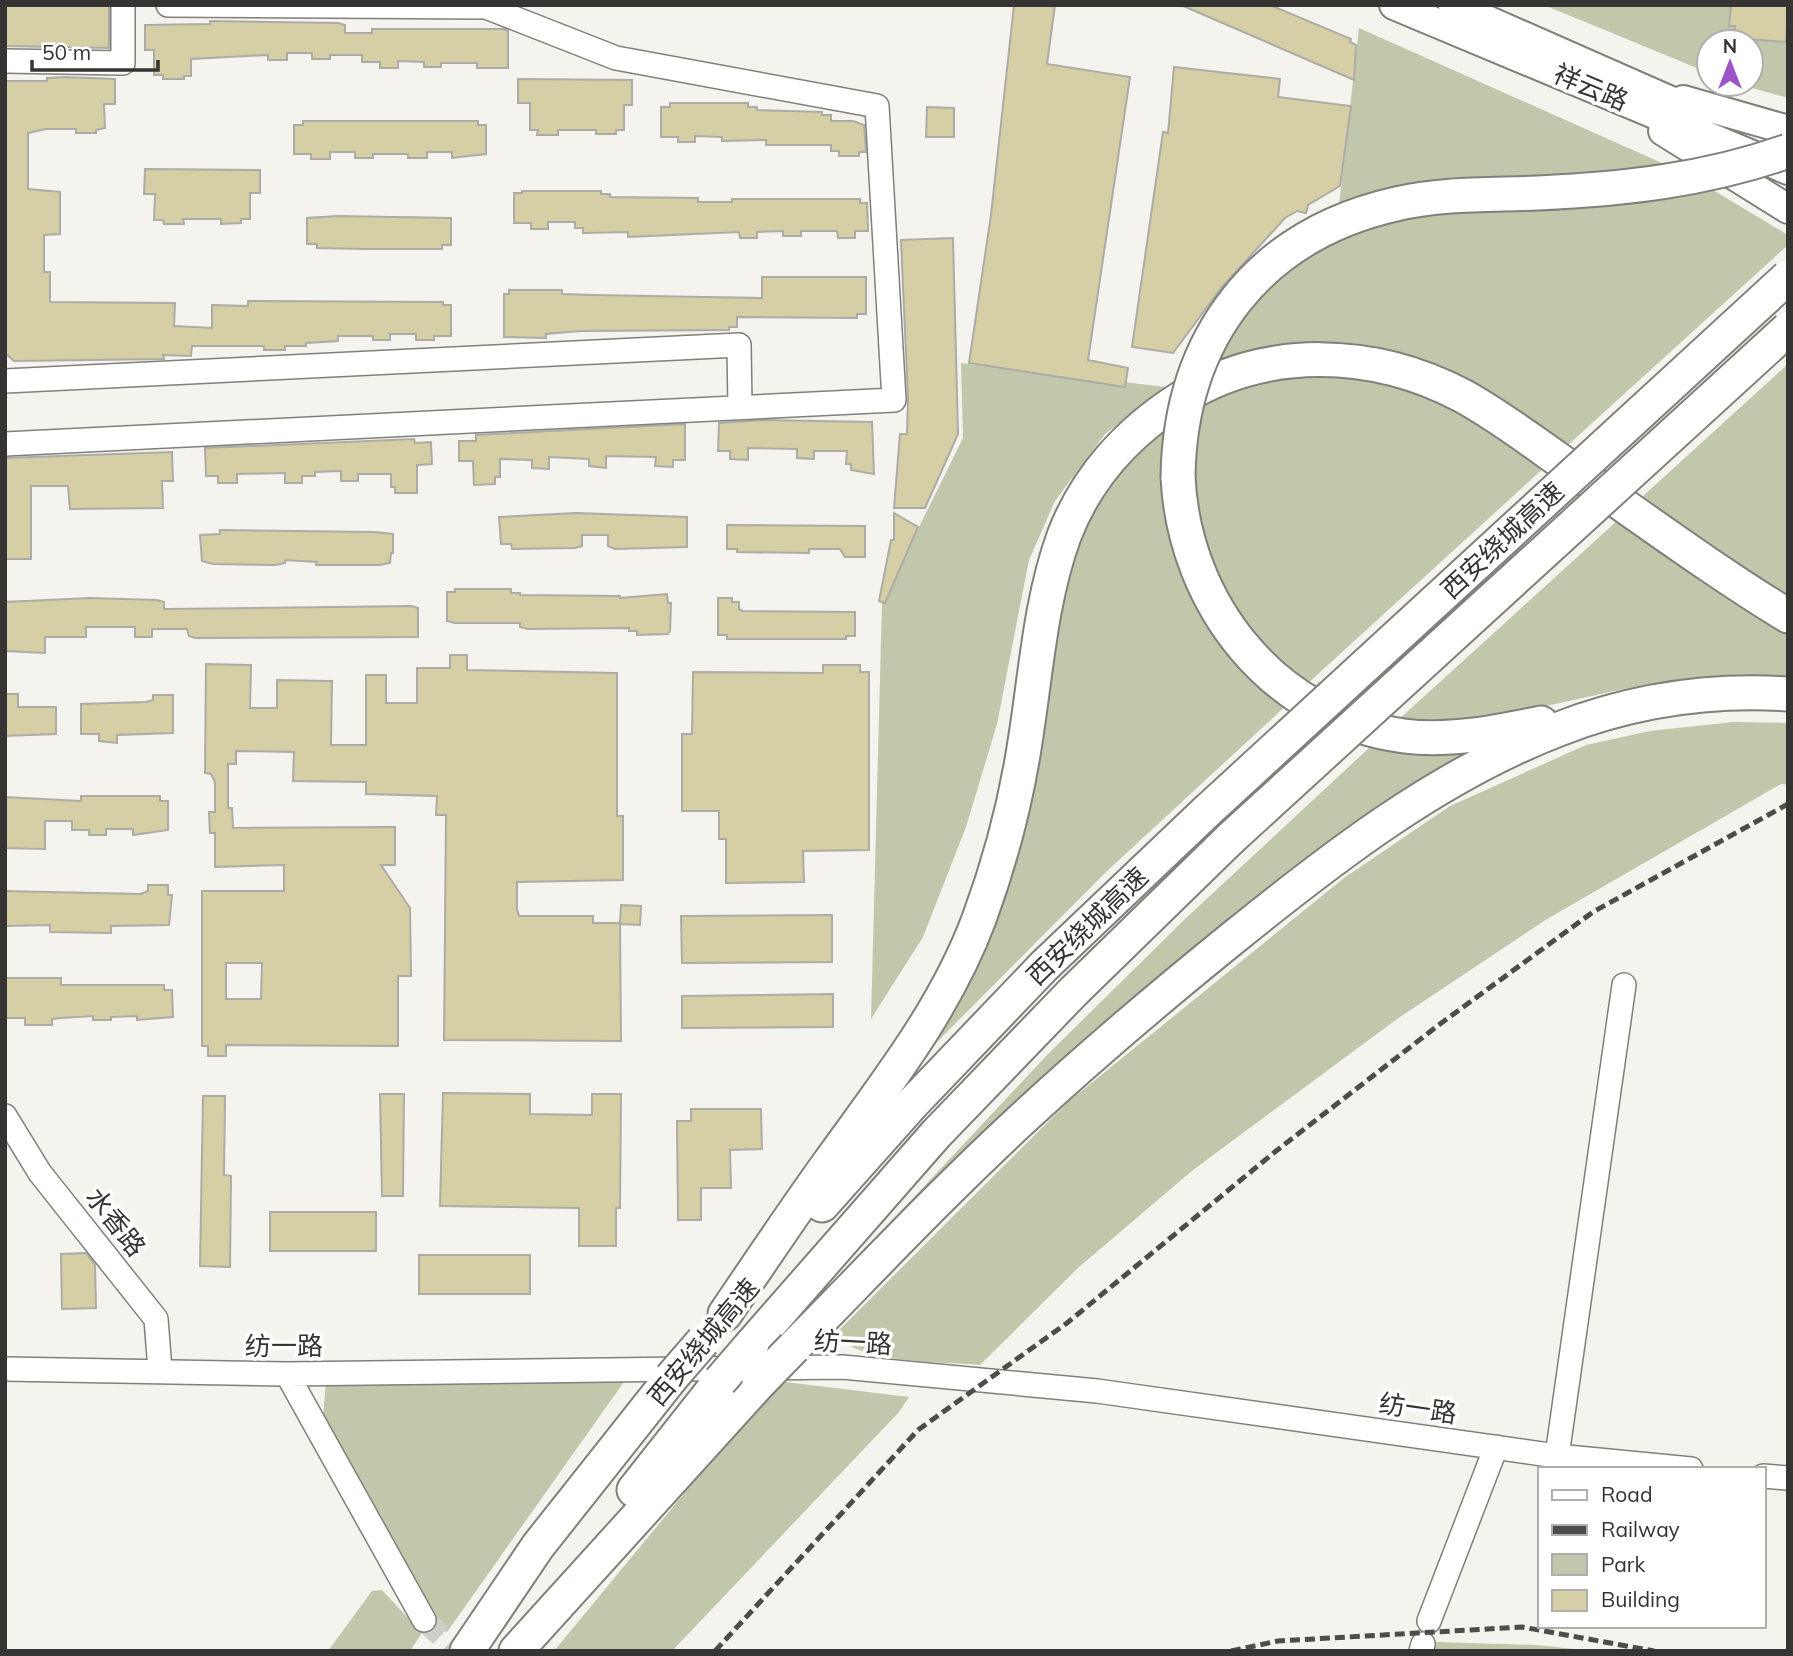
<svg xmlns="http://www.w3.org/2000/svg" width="1793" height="1656" font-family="Mulish,'Noto Sans SC',sans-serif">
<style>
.green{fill:#c0c7aa}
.building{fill:#d6cfa5;stroke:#acaca6;stroke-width:2;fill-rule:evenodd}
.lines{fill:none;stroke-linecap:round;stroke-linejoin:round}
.minor-tunnel{stroke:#cecdc8;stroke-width:23;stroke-dasharray:23 11;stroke-linecap:butt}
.minor-casing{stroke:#807f7a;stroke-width:26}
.major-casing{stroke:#807f7a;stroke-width:32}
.highway-casing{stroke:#807f7a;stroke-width:37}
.minor{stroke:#fff;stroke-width:23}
.major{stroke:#fff;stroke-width:28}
.highway{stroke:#fff;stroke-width:33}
.rail{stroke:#4d4c49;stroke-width:5;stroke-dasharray:10 5;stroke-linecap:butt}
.highway-bridge-casing{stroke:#807f7a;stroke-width:37;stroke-linecap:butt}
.highway-bridge{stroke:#fff;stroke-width:33}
.labels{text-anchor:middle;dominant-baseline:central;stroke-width:7;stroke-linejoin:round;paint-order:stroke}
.street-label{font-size:26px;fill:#353432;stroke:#fff}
</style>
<rect width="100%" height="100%" fill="#f4f3ee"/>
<path class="green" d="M1544 5H1788V98L1737 84H1751V42H1709V73Z
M1359 28 1673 168 1384 191 1339 205Z
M1703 184 1788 235V245L1568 445C1438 357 1367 312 1207 364L1284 263 1383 216Z
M961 363 1166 387 1105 434 1055 501 1029 560 997 724 966 827 923 937 871 1019 882 602 963 438Z
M1788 364V596L1642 497Z
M1344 374 1406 386 1464 414 1546 466 1306 685 1243 635 1190 514 1194 405 1223 392 1281 376Z
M1169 421 1172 525 1290 702 1106 872 932 1047 928 1039 959 987 1071 553 1105 487Z
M1618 520 1788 631V676C1743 675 1698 676 1655 683 1566 699 1488 726 1397 721Z
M1733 722 1788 723V785L1781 784 1547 919 1397 1019 1193 1170 1079 1267 980 1365C935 1361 869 1364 833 1336L1068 1102 1344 878 1450 806 1586 745 1650 731Z
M1369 748 1425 753 1475 748 862 1263 857 1258 1048 1054 1185 919Z
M626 1379 447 1632 432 1621 323 1417 326 1382Z
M777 1381 909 1397 899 1412 672 1651H554Z
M382 1590 422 1633 410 1651H328L372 1591Z
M1436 1642 1537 1645 1592 1651H1434Z"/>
<path class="building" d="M5 5H109V48L5 46Z
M1014 5H1055L1047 64 1130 77 1088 360 1128 368 1125 387 969 363 991 215Z
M1181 5H1270L1351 39 1350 42 1356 45 1354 80Z
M1738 5H1788L1786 42 1734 38 1735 26H1729L1731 6Z
M210 21 338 23 345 25V33H372V29H504L508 31V68H477V63H441V67H424V62L398 61V68H380V62H362V55H330V59H312V53H287V60H268V55L191 59V76H184V79H163V75H154V50H145V25L210 24Z
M1174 67 1280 79 1278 97 1351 106 1340 186 1308 205 1306 213 1297 211 1285 218 1222 287 1173 353 1132 347 1163 132 1168 133Z
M66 77 115 79V104H104L105 128 96 130V133H76V129H46L28 133V189L60 192V234L44 235V272H50V302L175 303 174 326 212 328V305L248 306V301L443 302V305H451V336H434V340H416V334H390V340H373V336H338V341L306 343V346H285V350H264V346H192L191 356 163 355 164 359 14 361 5 353V81H47V78Z
M518 79 632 80V105H624V130H616V134H596V130H558V135H537L538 130H530V103H518Z
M670 103H748V107H757V110L822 112V115H831V121H853L864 125 866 152H859V156H839V151H831V145H766V140L722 141V137L695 136V142H678V137H661V107H670Z
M927 107 954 108V137H926Z
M303 121H478V125H486V154L452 158V152H427V158H408V154H373V158H355V152H330V159H311V154H294V125H303Z
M145 169 260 170V193H250V219H241V223L221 224V219H183L184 224H164L163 220H154L155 194H144Z
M522 191H601V194H610V197L698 198V202H732V199H860V203H867L868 231H855V238H838L837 231H801V236H783V231L757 232V238H740L739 232 628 237V232L583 233V228H575V222H548V229H531V223H514V193H522Z
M338 216 451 218V245H442V249H364L317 248V244H307V218Z
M953 238 958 434 925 508H894L900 434H907L908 399 901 240Z
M762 277H866V314H857V318L737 317V327H729V330L580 331 546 334V338L504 337V294H509V290H562V294L593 295 762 298Z
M764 420 872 422 874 474 851 470V464H846L847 451H814V459L797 458V449L748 448V460L730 459V451H718L719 423Z
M685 424V460H673V467L655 466 656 457 606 456V468L589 466V459L549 457V469L532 468V460L500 459V477H495V484L474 485 473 461H459V441H476V435Z
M414 439 415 443 431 442 432 464 417 465V493H395V487H391V474H358V481H341V471L315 472V476H302V483H285V473L237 474V483H218V476H206L205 448Z
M172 452 173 481H162L163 508 70 509 68 486H31V559H5V458Z
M576 513 687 517V547L615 549 608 546V535H582V546L575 548 512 549 511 544H501L499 517Z
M894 513 918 527 885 603 879 601 891 540H894Z
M727 525 865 526V557H845L840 549H809V553L737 552V549H727Z
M220 530 374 532 393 534V553H391L390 563 380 565H316L317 562 285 560V563L276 565 213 564 202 561 200 535 220 534Z
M455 589H511V593H520V595L620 596V598L667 594 668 603H671L670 631 668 634 637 635V631H629V628L528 629 520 627V623H455L447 621V592H455Z
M90 598 157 600 164 602V609L412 606 418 608V637L195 638 189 636 187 629H152V637H135V627H86V637H45V653L5 651V602Z
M718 598H732V602H739V609L743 611 855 612V636H846V639H727V635H718Z
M450 655H467V670L617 673V816H623V880L517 882V909L519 916H593V923H620L621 905 641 906 640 925 620 924 621 1041 444 1040 446 815H436L437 796 366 794V782L293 781 294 752 236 751V764H228V808H232L233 828 395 827V865H381L410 908 411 976H398V1046L226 1045V1056H208V1046H202V891H284V865L215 867V833H210L209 812H215V782L211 774 205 773 206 664 251 665 250 708H277V680L332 681 331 745H366V675H386V703H417V668H450ZM226 963H262L261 999H226Z
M823 665H860V672H869V850L803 851 804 882 726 883V839H719V811H682V734H692L693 672 823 673Z
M5 694H18V707H56V734L5 736Z
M153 695H173V733L117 735V743L99 741V734H81V704L146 702 153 700Z
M81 796H160V801H168V830L133 835V829H106V835H89V830H72V821H45V849L5 848V797L81 801Z
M148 885H168V895H172L169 925 111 926V933L50 932V925L5 926V891L141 894 148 891Z
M832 915V962L682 963 681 916Z
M5 978H61V985H164V990H172L173 1017 137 1020V1016L111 1017V1020H93V1016L61 1018 52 1019V1025H25V1018H5Z
M833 994V1027L682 1028V996Z
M443 1093 530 1094V1114L592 1115V1094H621L620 1208H616V1246H579V1208L440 1206Z
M380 1094H404L403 1196H382Z
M203 1096H225L224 1175 231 1176 230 1267 200 1266Z
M691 1109H761L762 1149 730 1150 731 1188H701V1220H678L677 1121H691Z
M270 1212H376V1251H270Z
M86 1253 95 1265 96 1308 62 1309 61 1254Z
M419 1255H530V1294H419Z"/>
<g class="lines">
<path class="minor-tunnel" d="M424 1620 458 1651"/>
<g class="minor-casing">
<path id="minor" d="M5 61 123 63V5
M5 381 739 345 740 407
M5 444 894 400 877 106 616 58 486 7 168 5
M5 1116 40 1173 156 1319 160 1370
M5 1369 287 1374 842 1367 1097 1391 1557 1456 1691 1469
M287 1374 424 1620
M1557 1456 1624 985
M1763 1476 1788 1478
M1429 1621 1496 1447
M1421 1651 1423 1644"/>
</g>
<g class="major-casing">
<path id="major" d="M1394 5 1788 170
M1453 5 1698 113
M1683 100 1788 130
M1663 131 1788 209"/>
</g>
<g class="highway-casing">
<path id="highway" d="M1178 477C1184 604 1274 719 1404 736 1449 742 1497 732 1541 723
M822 1205 912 1104 1044 966 1207 811
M725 1314C759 1264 793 1213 829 1163 885 1085 945 1010 979 919 1000 862 1016 802 1025 742 1036 674 1040 602 1064 536 1086 478 1128 432 1180 399 1266 345 1374 349 1463 396 1503 418 1541 448 1579 474 1648 522 1716 572 1788 616
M752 1344 936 1134 1073 992 1231 838
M794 1347C869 1271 942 1193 1020 1121 1089 1057 1161 996 1234 937 1333 857 1439 775 1559 729 1631 701 1710 689 1788 694
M634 1490 720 1381
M467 1651 538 1546 671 1378
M516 1651 759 1383"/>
</g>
<use href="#minor" class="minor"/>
<use href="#major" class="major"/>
<use href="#highway" class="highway"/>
<path class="rail" d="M715 1651 918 1430 1067 1323 1276 1151 1440 1024 1593 912 1788 804
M1231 1651 1278 1641 1522 1627 1654 1651"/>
<g class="highway-bridge-casing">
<path id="highway-bridge" d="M1178 477C1180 337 1259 235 1396 204 1443 193 1491 195 1538 193 1624 189 1707 180 1788 151
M1207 811 1788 277
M1231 838 1788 329
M671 1378 703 1341
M720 1381 752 1344
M759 1383 794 1347"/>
</g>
<use href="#highway-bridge" class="highway-bridge"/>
</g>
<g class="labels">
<g class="street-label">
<text transform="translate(1591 87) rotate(23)">祥云路</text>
<text transform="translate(1502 540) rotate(-43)">西安绕城高速</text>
<text transform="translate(1087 926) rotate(-44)">西安绕城高速</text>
<text transform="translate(116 1222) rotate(52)">水香路</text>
<text transform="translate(703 1342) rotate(-50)">西安绕城高速</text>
<text transform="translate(853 1342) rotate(3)">纺一路</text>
<text x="284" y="1345">纺一路</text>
<text transform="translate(1418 1408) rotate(8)">纺一路</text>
</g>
</g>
<rect width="1793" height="1656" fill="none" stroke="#353432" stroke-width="14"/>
<rect x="1538" y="1467" width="228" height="161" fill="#ffffff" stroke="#aeaead" stroke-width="2"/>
<rect x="1552" y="1490" width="35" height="10" fill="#ffffff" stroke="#aeaead" stroke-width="2"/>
<text x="1601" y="1502" font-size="21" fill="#353432">Road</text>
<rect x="1552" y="1525" width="35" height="10" fill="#4d4c49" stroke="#aeaead" stroke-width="2"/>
<text x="1601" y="1537" font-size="21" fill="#353432">Railway</text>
<rect x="1552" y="1554" width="35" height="21" fill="#c0c7aa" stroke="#aeaead" stroke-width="2"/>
<text x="1601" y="1572" font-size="21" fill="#353432">Park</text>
<rect x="1552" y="1590" width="35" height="21" fill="#d6cfa5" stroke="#aeaead" stroke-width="2"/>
<text x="1601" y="1607" font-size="21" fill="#353432">Building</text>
<g transform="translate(1730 63)"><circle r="33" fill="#ffffff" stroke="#aeaead" stroke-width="2"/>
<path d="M0-5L12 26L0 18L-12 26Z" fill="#9c55c8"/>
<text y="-10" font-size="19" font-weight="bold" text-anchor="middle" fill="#353432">N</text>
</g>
<path d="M32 60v10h126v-10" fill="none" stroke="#353432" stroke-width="3.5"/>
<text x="42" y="60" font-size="21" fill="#353432" stroke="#ffffff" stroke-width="5" paint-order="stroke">50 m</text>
</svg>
